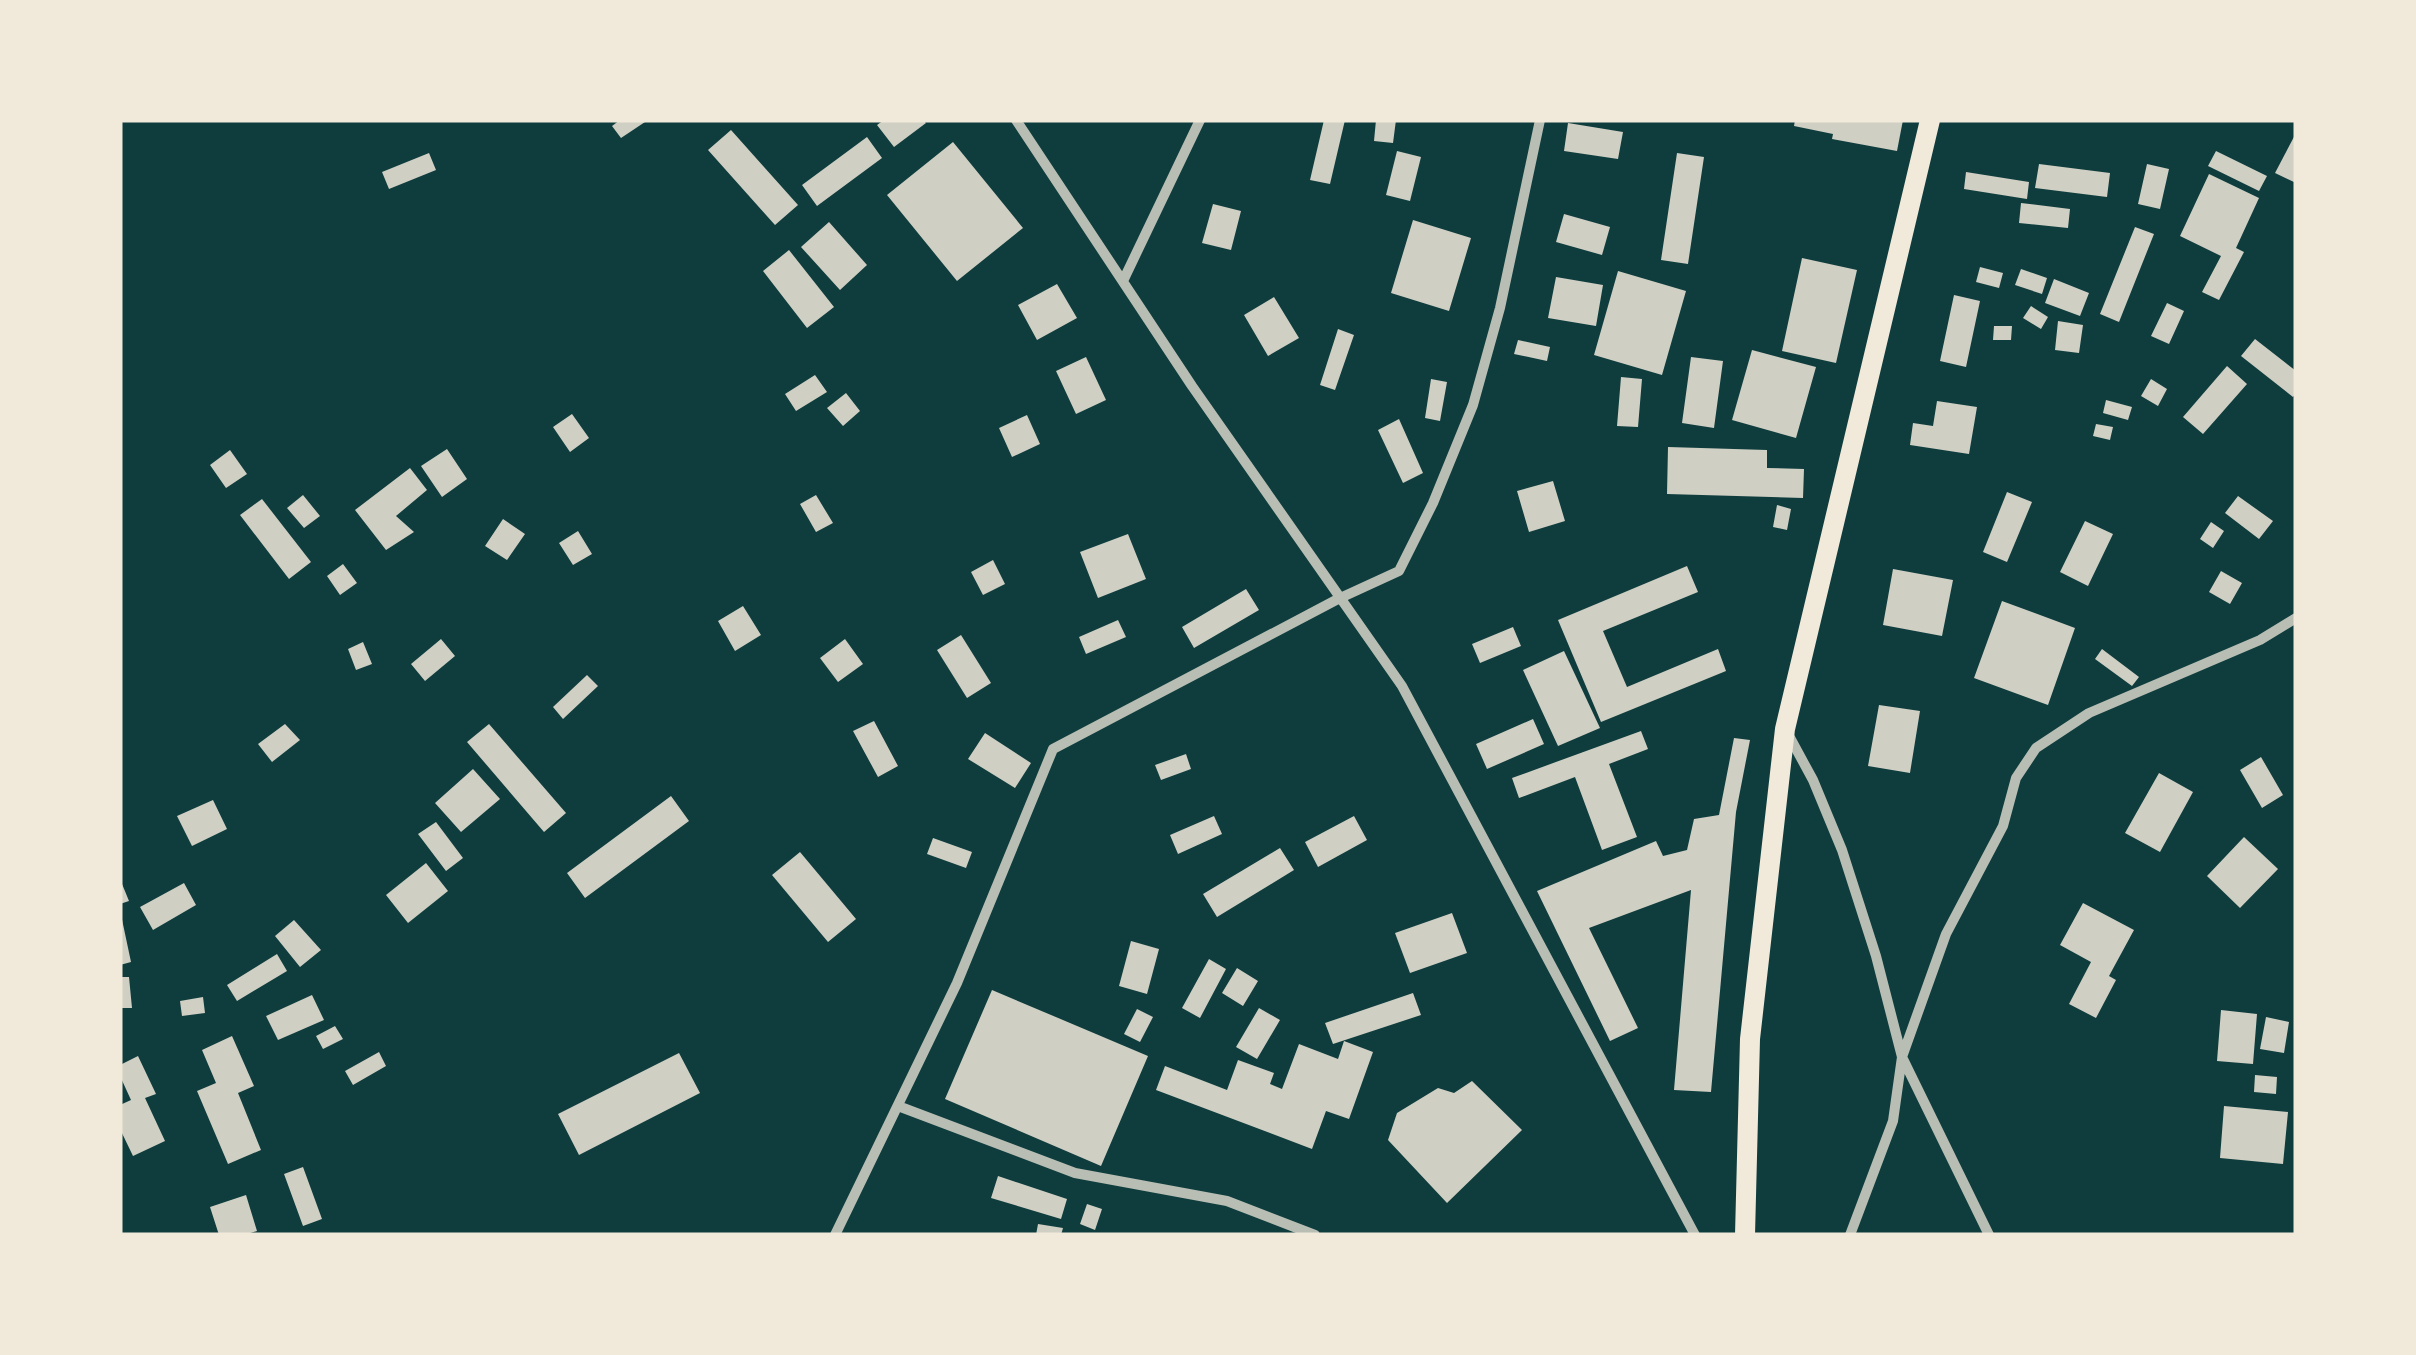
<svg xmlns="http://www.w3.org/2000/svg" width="2416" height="1355" font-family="Barlow,sans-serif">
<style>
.building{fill:#cfcfc3}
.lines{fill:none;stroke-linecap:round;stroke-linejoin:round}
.minor{stroke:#b8beb3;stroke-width:10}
.secondary{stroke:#f1e9da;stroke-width:20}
</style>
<rect width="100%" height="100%" fill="#0f3d3e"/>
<path class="building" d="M620 120H648L621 138 612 126Z
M884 120H923L926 123 894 147 877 125Z
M1324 120H1345L1330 184 1310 180Z
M1376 120H1396L1393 143 1374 141Z
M1795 120H1903L1897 151 1832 139 1833 134 1794 126Z
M1568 123 1623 132 1618 159 1564 151Z
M731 130 798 205 775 225 708 150Z
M2296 133V183L2275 173Z
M867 137 882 158 817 206 802 185Z
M953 142 1023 228 957 281 887 195Z
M1397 151 1421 157 1410 201 1386 195Z
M2216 151 2267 176 2259 191 2208 166Z
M429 153 436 170 389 189 382 172Z
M1677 153 1704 157 1688 264 1661 260Z
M2039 164 2110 173 2107 197 2035 188Z
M2147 164 2169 169 2160 209 2138 204Z
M1966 172 2029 182 2027 199 1964 189Z
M2209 174 2259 198 2236 248 2244 252 2219 300 2202 292 2221 256 2180 236Z
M2021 203 2070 209 2068 228 2019 223Z
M1213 204 1241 211 1231 250 1202 243Z
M1564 214 1610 227 1602 255 1556 242Z
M1413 220 1471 238 1449 311 1391 293Z
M829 222 867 265 840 290 801 247Z
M2135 227 2154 234 2119 322 2100 314Z
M789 250 834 307 807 328 763 271Z
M1802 258 1857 270 1836 363 1782 351Z
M1980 267 2003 273 1999 288 1976 282Z
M2021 269 2047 278 2042 294 2015 285Z
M1618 271 1686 291 1662 375 1594 355Z
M1556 277 1603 285 1596 326 1548 318Z
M2054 279 2089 293 2080 316 2045 303Z
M1057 284 1077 318 1037 340 1018 305Z
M1954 295 1980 301 1966 367 1940 361Z
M1274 297 1299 338 1268 356 1244 315Z
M2167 303 2184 311 2169 344 2151 336Z
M2031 306 2048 317 2041 329 2023 318Z
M2058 321 2083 325 2079 353 2055 350Z
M1994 326H2012L2011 340H1993Z
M1338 329 1354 335 1335 390 1320 385Z
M2255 339 2296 371V393L2293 397 2241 356Z
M1518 340 1550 347 1547 361 1514 354Z
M1752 350 1816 367 1796 438 1732 420Z
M1086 357 1106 400 1076 414 1056 371Z
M1691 357 1723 361 1714 428 1682 423Z
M2227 366 2247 384 2203 434 2183 417Z
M815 375 827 392 796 411 785 394Z
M1621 377 1642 379 1638 427 1617 426Z
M1431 379 1447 382 1440 421 1425 418Z
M2151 379 2167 389 2158 406 2141 396Z
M846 393 860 411 843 426 827 408Z
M2106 400 2132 407 2128 420 2103 413Z
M1937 401 1977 407 1969 454 1910 445 1913 423 1933 426Z
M572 414 589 438 570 452 553 427Z
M1027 415 1040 444 1012 457 999 428Z
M1399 419 1423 473 1403 483 1378 430Z
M2096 424 2113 427 2110 440 2093 436Z
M1668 447 1767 450V468L1804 469 1803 498 1667 494Z
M447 449 467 479 442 497 421 466Z
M230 450 247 474 226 488 210 465Z
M410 468 427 490 396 516 414 532 386 550 355 510Z
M1553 481 1565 521 1529 532 1517 491Z
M2007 492 2032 502 2007 562 1983 552Z
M303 495 320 516 304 528 287 508Z
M816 495 833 523 816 532 800 504Z
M2238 496 2273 521 2259 539 2225 513Z
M262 499 311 562 289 579 240 515Z
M1777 505 1791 509 1787 530 1773 527Z
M503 519 525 534 507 560 485 546Z
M2085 521 2113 534 2088 586 2060 572Z
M2211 522 2224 531 2213 548 2200 539Z
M578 531 592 554 573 565 559 543Z
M1128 534 1146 579 1098 598 1080 552Z
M993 560 1005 584 983 595 971 572Z
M343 564 357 583 340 595 327 576Z
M1687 566 1698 592 1603 631 1627 687 1718 649 1726 671 1601 722 1558 620Z
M1893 569 1953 580 1942 636 1883 625Z
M2221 571 2242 583 2230 604 2209 592Z
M1246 589 1259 610 1194 648 1182 627Z
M2002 601 2075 628 2048 705 1974 678Z
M743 606 761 635 735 651 718 621Z
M1118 620 1126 637 1086 654 1079 637Z
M1513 627 1521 646 1480 663 1472 644Z
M961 635 991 683 967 698 937 650Z
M441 639 455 656 425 681 411 664Z
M845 639 863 664 838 682 820 658Z
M363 642 372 664 356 670 348 649Z
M2102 649 2139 677 2132 686 2095 659Z
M1564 651 1600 728 1558 746 1523 670Z
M587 675 598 686 563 719 553 707Z
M1879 705 1920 711 1910 773 1868 766Z
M1533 719 1544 744 1487 769 1476 744Z
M874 721 898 766 878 777 853 731Z
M285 724 300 740 272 762 258 744Z
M489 724 566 813 544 832 467 742Z
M1641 731 1648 749 1609 764 1637 837 1602 850 1575 777 1519 798 1512 778Z
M985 733 1031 763 1015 788 968 759Z
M1734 738 1750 740 1736 812 1711 1092 1674 1090 1691 890 1589 928 1638 1028 1610 1041 1537 891 1656 841 1663 856 1687 850 1694 819 1719 815Z
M1186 754 1191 769 1161 780 1155 765Z
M2261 757 2283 795 2262 808 2240 770Z
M473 769 500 799 461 832 435 803Z
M2159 773 2193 792 2160 852 2125 833Z
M671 796 689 821 585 898 567 873Z
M213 800 227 829 192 846 177 816Z
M1214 816 1222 834 1178 854 1170 835Z
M1354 816 1367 840 1318 867 1305 842Z
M436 822 463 858 446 871 418 834Z
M2244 837 2278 869 2240 908 2207 876Z
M933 838 972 852 966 868 927 854Z
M1280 848 1294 870 1217 917 1203 894Z
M800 852 856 919 828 942 772 875Z
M426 863 448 891 408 923 386 895Z
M120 879 129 901 120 904Z
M184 883 196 905 153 930 140 907Z
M2083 903 2134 930 2109 976 2116 980 2096 1018 2069 1004 2091 962 2060 945Z
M120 910 131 962 120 965Z
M1452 913 1467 953 1410 973 1395 933Z
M294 920 321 950 300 967 275 936Z
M1131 941 1159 949 1147 994 1119 986Z
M277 954 287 971 237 1001 227 985Z
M1209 959 1226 969 1200 1018 1182 1008Z
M1237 968 1258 981 1243 1006 1222 993Z
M120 977H129L132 1008H120Z
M992 990 1148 1056 1101 1166 945 1099Z
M1413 993 1421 1015 1333 1044 1325 1023Z
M312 995 324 1020 278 1040 266 1016Z
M203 997 205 1013 182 1016 180 1001Z
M1259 1008 1280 1020 1257 1059 1236 1047Z
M1137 1009 1153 1017 1140 1042 1124 1034Z
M2221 1010 2257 1014 2253 1064 2217 1061Z
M2266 1017 2289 1022 2284 1053 2260 1049Z
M335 1026 343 1039 323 1049 316 1036Z
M232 1036 254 1086 238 1093 261 1150 228 1164 197 1091 216 1083 202 1050Z
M1344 1041 1373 1052 1349 1119 1326 1111 1312 1149 1156 1090 1165 1066 1227 1090 1238 1060 1274 1073 1270 1084 1282 1089 1299 1044 1338 1059Z
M379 1052 386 1066 353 1085 345 1071Z
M679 1053 700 1093 579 1155 558 1114Z
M138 1056 156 1094 145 1098 165 1141 133 1156 120 1129V1105L131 1100 120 1076V1065Z
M2255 1075 2277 1077 2276 1094 2254 1092Z
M1472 1081 1522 1130 1447 1203 1388 1140 1397 1113 1438 1088 1454 1093Z
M2224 1106 2288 1112 2283 1164 2220 1158Z
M303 1167 322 1219 303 1226 284 1174Z
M998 1176 1067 1199 1061 1219 991 1198Z
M246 1195 257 1231 244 1235H219L210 1207Z
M1087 1204 1102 1209 1095 1230 1080 1224Z
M1038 1224 1063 1228 1061 1235H1036Z"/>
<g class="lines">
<path class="minor" d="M1016 120 1192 386 1402 686 1695 1235
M1123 281 1200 120
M1788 734 1813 780 1842 850 1876 956 1902 1057 1989 1235
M898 1106 1075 1173 1227 1201 1315 1235
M835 1235 957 983 1053 749 1338 599 1399 571 1433 503 1473 405 1500 308 1540 120
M1850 1235 1893 1121 1902 1057 1946 934 2003 826 2016 778 2036 748 2089 713 2260 640 2296 618"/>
<path class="secondary" d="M1745 1235 1750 1039 1785 729 1930 120"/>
</g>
<rect width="2416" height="1355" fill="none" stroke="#f1e9da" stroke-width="245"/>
</svg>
